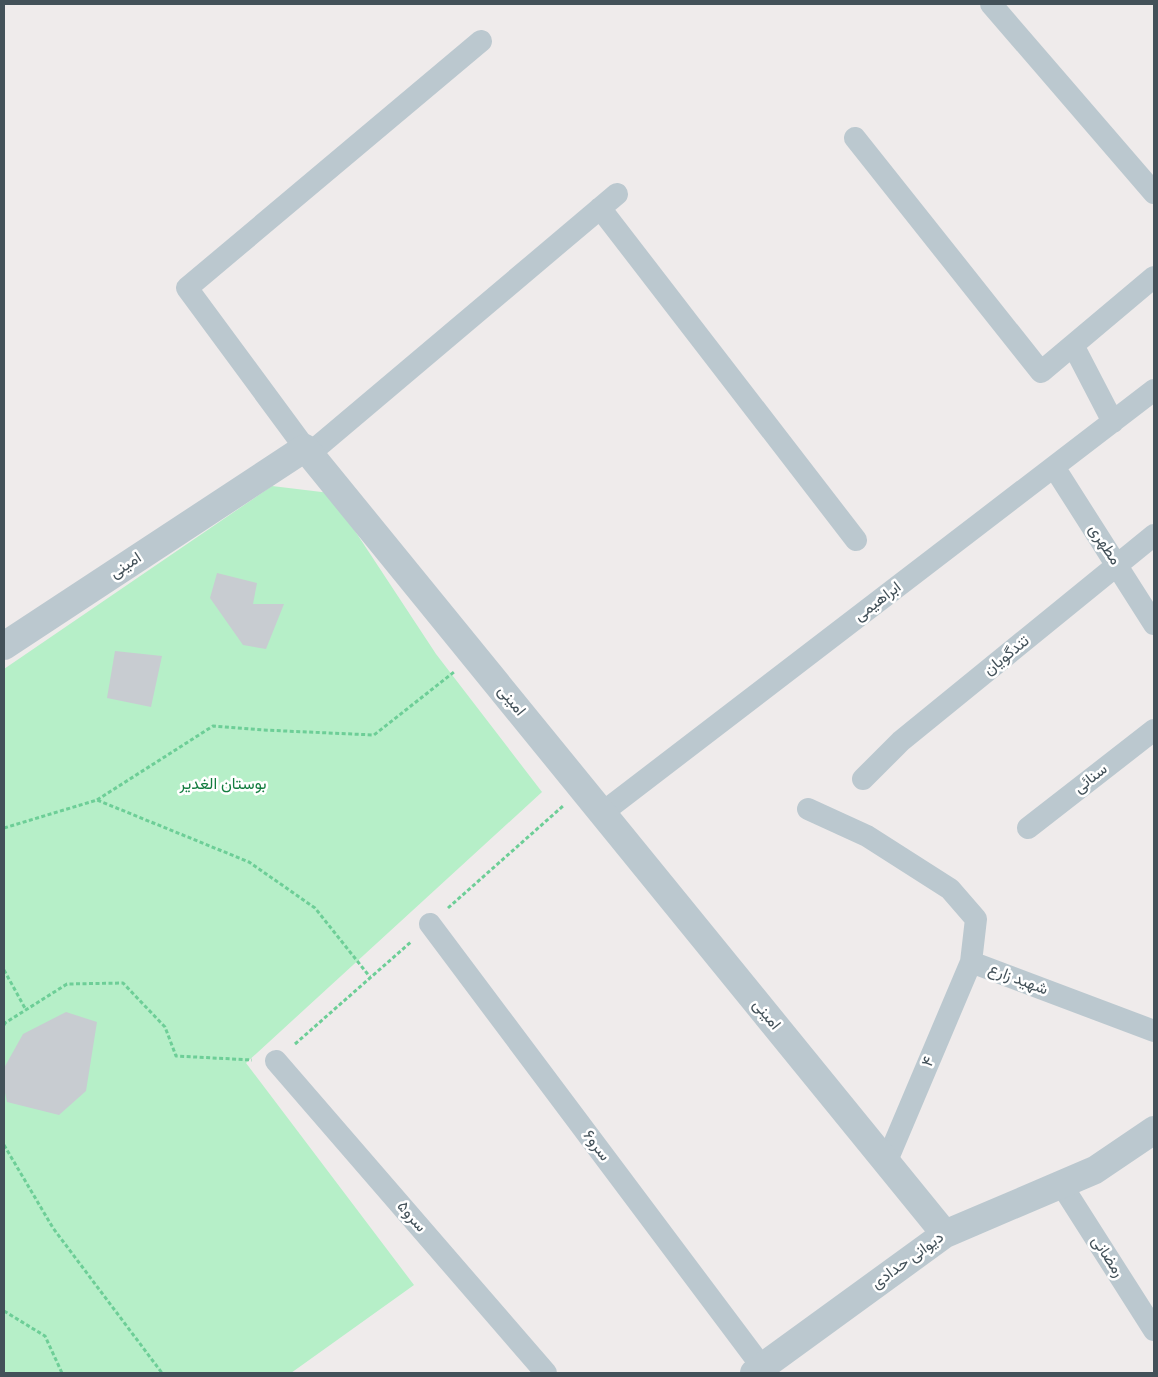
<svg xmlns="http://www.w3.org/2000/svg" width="1158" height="1377" font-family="Overpass,Vazirmatn,sans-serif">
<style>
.green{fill:#b6efc8}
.building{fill:#c8ccd1}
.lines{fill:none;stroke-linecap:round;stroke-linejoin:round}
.path{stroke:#6dce97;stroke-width:3;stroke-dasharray:4 2.5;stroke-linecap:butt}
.minor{stroke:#bbc8cf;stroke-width:22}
.tertiary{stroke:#bbc8cf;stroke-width:28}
.labels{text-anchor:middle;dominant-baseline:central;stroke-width:5;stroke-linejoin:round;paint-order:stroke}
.street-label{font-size:16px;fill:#435159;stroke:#fff}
.park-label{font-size:16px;fill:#137c3f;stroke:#fff}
</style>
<rect width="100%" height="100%" fill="#efebeb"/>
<path class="green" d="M272 486 330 493 436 654 542 792 246 1063 414 1285 291 1373H4V669Z"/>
<path class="building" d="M217 573 257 583 253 604H284L266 649 243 645 210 598Z
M115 651 162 656 151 707 107 698Z
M66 1012 97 1022 86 1091 59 1115 7 1102 4 1088V1068L23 1034Z"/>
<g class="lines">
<path class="path" d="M97 800 213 726 263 730 374 735 454 672
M4 828 97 800 249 862 315 908 370 977
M448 908 563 806
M4 970 26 1010
M4 1025 5 1023 67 984 123 983 165 1027 176 1056 252 1060
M295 1044 412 941
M4 1145 53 1228 162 1373
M4 1311 45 1336 62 1373"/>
<path class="minor" d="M991 4 1154 193
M855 138 1041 372 1154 277
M600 208 856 540
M1073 345 1113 422
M305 448 187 288 481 41
M309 454 617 194
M1054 467 1154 624
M863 779 901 741 1154 535
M808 809 867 836 950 889 976 919 971 962 1154 1031
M602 813 1154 390
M1028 828 1154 730
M430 924 762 1367
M276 1061 546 1373
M886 1163 971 962
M1061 1184 1154 1330"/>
<path class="tertiary" d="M4 646 305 448 945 1234
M754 1373 945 1234 1095 1170 1154 1130"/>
</g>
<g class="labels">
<g class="street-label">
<text transform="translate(1104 545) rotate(57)">مطهری</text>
<text transform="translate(126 566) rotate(-33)">امینی</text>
<text transform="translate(878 602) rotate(-37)">ابراهیمی</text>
<text transform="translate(1007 656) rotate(-39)">تندگویان</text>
<text transform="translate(511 701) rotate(51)">امینی</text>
<text transform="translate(1091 779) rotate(-38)">سنائی</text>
<text transform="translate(1018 980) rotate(21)">شهید زارع</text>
<text transform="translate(766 1015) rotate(51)">امینی</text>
<text transform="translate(929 1062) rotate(-67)">۴</text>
<text transform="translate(596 1146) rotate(53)">سرو۶</text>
<text transform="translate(411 1217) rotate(49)">سرو۵</text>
<text transform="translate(1107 1257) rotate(57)">رمضانی</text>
<text transform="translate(908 1261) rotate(-36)">دیوانی حدادی</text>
</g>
<g class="park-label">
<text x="223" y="785">بوستان الغدیر</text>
</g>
</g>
<rect width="1158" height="1377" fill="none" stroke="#435159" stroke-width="10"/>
</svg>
